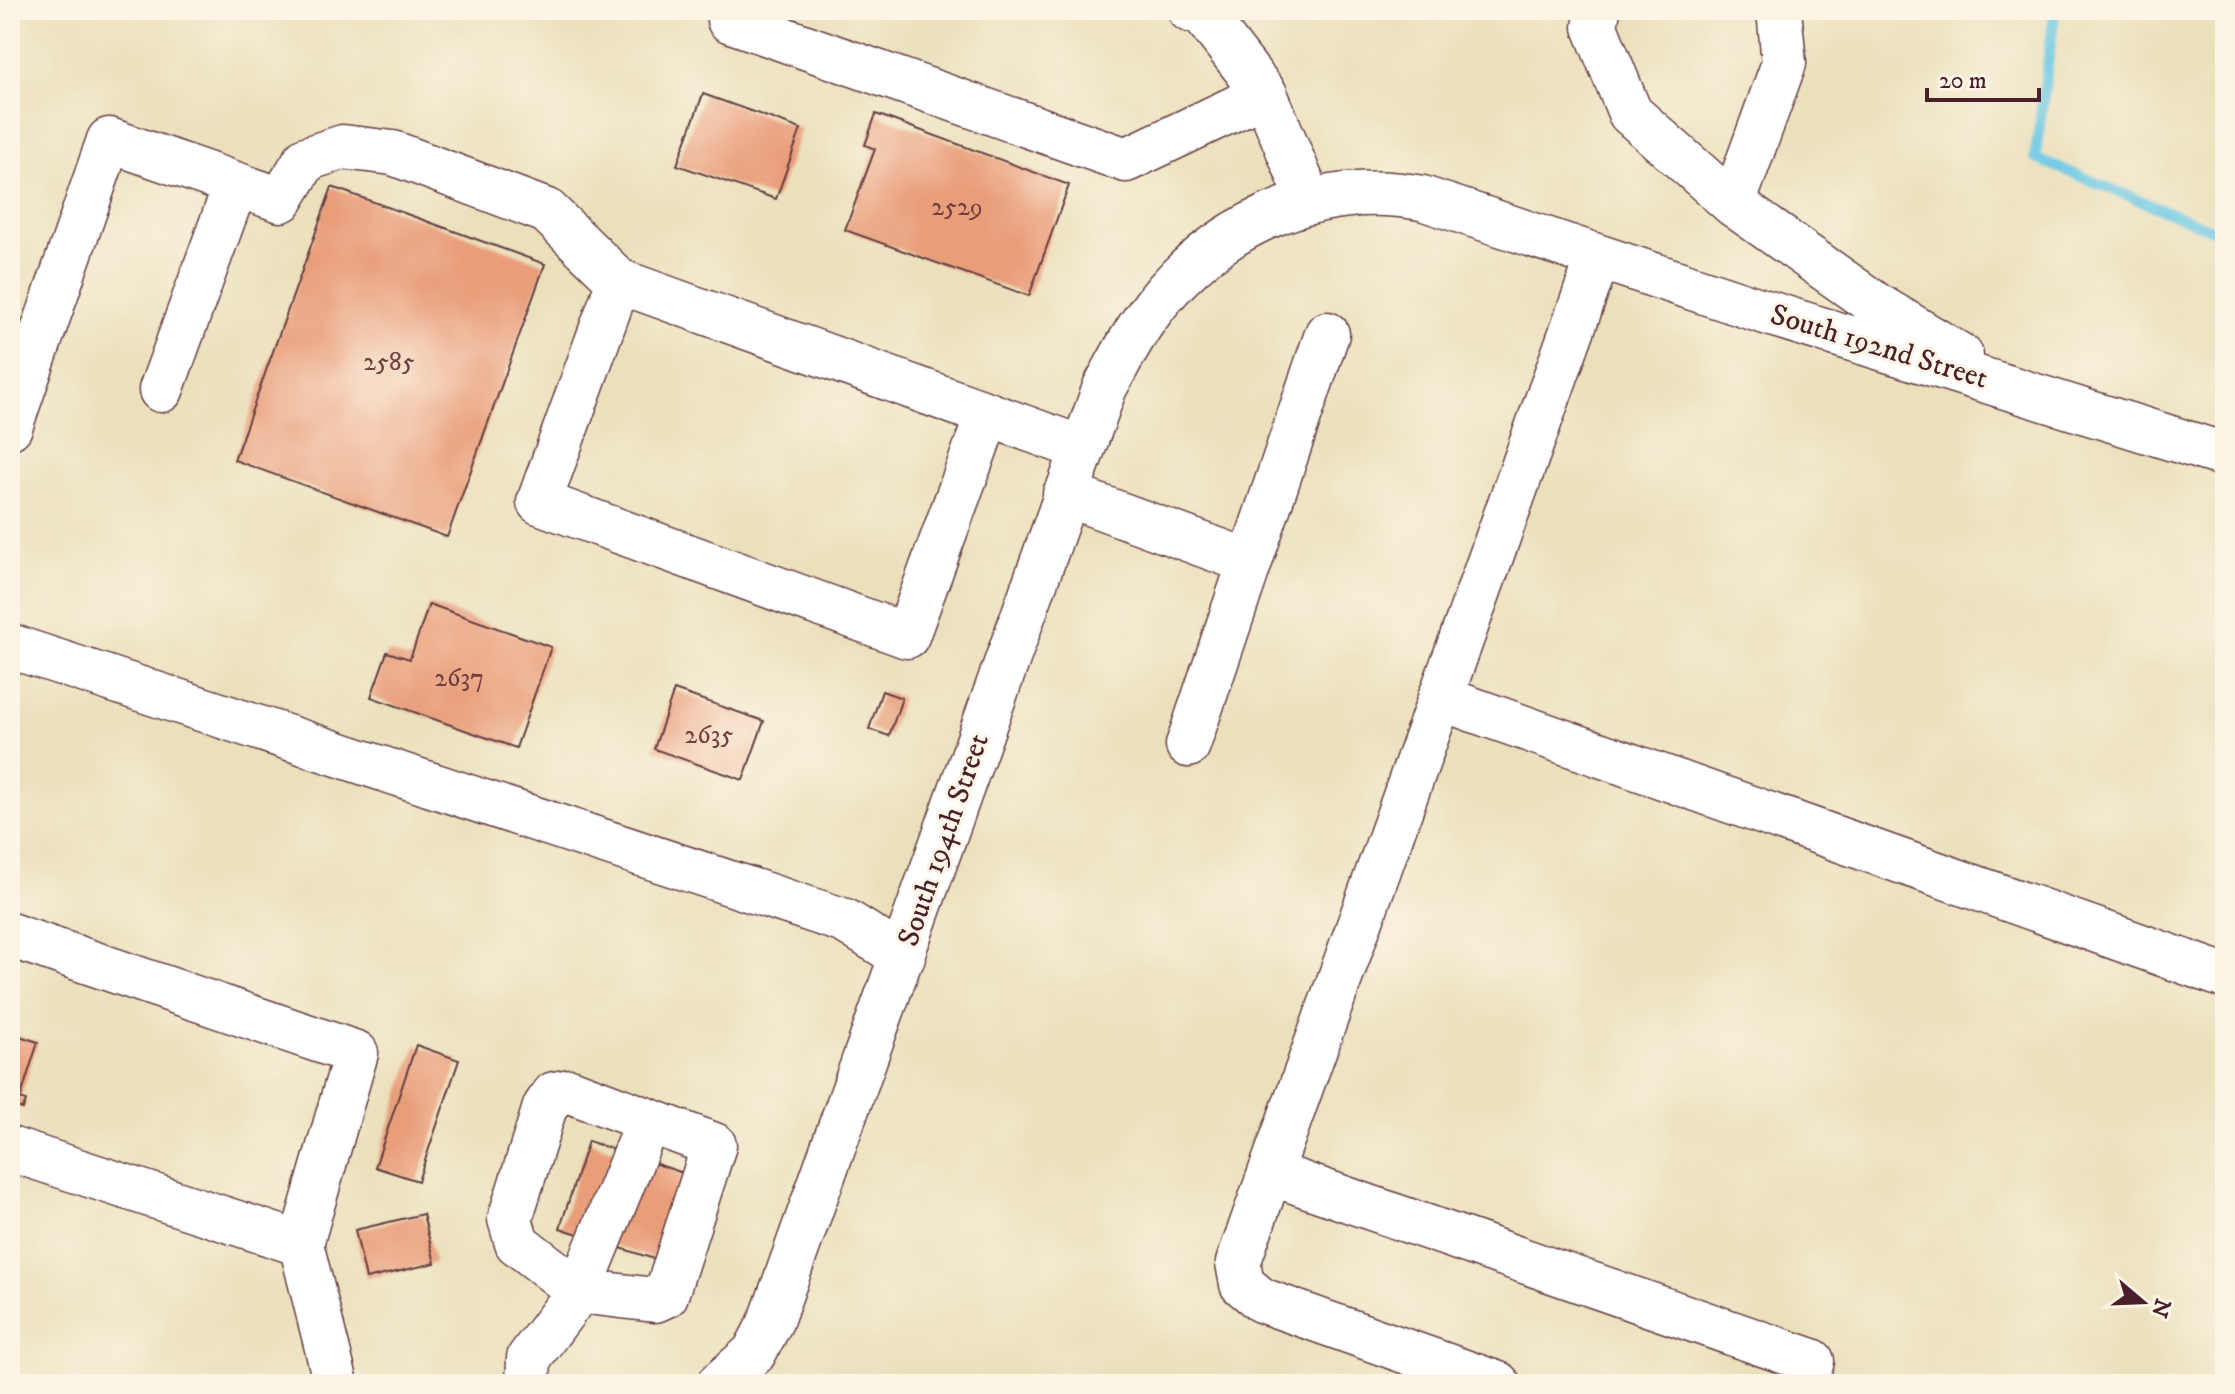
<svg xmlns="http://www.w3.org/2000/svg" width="2235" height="1394" font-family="'IM FELL DW Pica',serif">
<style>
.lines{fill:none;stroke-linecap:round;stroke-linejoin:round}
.stream{stroke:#65c6e3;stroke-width:11}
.building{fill:#e99e7a}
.minor-casing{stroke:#623c41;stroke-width:47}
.minor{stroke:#fff;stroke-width:44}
.labels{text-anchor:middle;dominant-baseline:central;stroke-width:6;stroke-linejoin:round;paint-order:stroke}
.number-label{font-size:26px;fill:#723f3f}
.street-label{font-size:30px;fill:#4a1f2b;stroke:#fcf5e5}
</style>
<rect width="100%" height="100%" fill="#fcf5e5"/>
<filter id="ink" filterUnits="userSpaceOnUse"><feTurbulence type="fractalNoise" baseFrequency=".0125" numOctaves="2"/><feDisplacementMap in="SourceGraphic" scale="16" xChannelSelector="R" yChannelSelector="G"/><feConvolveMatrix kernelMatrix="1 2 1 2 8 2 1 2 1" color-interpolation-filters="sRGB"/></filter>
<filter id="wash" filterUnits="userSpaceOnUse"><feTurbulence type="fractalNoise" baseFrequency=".006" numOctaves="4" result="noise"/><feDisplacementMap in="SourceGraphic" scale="32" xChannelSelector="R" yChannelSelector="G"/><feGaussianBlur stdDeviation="1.8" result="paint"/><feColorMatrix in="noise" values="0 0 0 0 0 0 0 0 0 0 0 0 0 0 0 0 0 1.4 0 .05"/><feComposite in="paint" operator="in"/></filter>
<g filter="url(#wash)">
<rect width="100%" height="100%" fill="#ebe0bc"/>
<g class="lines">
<path class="stream" d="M2055 10 2035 158 2225 235"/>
</g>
<g id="blocks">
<path class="building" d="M703 94 801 129 776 199 677 165Z
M876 114 1069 185 1029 296 845 230 875 149 865 145Z
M332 187 545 264 447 537 234 460Z
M429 604 551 647 516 748 371 697 387 652 410 659Z
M674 690 764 721 743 780 654 749Z
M882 691 902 698 889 736 869 729Z
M10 1033 38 1042 20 1099 26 1101 23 1109 10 1105Z
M416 1045 459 1060 418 1181 375 1167Z
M588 1141 698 1178 669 1264 560 1228Z
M423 1214 435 1263 366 1279 355 1230Z"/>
</g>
</g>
<g filter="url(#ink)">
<use href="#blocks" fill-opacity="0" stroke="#623c41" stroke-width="2"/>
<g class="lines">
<g class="minor-casing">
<path id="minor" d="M733 10 729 20 1126 160 1265 94
M1190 10 1203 14 1265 94 1309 200
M1598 10 1595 27 1630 113 1733 204 1875 304 1961 356
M1733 204 1784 63 1779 10
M619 281 539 502 907 636 988 414
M161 390 236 184
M10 427 109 140 281 200 306 159 343 147 393 153 547 211 619 281 1081 448
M1065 494 1250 562
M10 646 845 921 903 957
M1440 698 2225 976
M1188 745 1327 334
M10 935 356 1053 301 1244 336 1384
M570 1091 714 1145 666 1295 655 1300 579 1291 517 1243 510 1219 545 1107 554 1094Z
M10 1149 301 1244
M1271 1173 1812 1361 1803 1384
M528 1384 529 1358 579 1291 648 1121
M719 1384 754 1353 771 1321 1105 387C1117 366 1128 343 1142 323 1205 230 1311 178 1422 198L1756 309 2225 455
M1498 1384 1261 1300 1242 1284 1238 1263 1598 258"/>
</g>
<use href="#minor" class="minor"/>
</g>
</g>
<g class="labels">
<g class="number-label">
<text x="957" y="207">2529</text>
<text x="389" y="362">2585</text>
<text x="459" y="678">2637</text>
<text x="709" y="735">2635</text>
</g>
<g class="street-label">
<text transform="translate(1879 347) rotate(17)">South 192nd Street</text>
<text transform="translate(944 840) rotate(-71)">South 194th Street</text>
</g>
</g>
<rect width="2235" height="1394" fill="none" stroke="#fcf5e5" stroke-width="40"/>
<g transform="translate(2143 1302) rotate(109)" stroke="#fcf5e5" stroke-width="6" paint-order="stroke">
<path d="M0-6L14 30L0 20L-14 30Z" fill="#4a1f2b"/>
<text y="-12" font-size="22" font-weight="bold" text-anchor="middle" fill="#4a1f2b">N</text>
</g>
<path d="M1927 88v12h112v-12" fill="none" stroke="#4a1f2b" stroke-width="4"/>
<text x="1939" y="88" font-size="24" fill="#4a1f2b" stroke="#fcf5e5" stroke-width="6" paint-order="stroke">20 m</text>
</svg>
